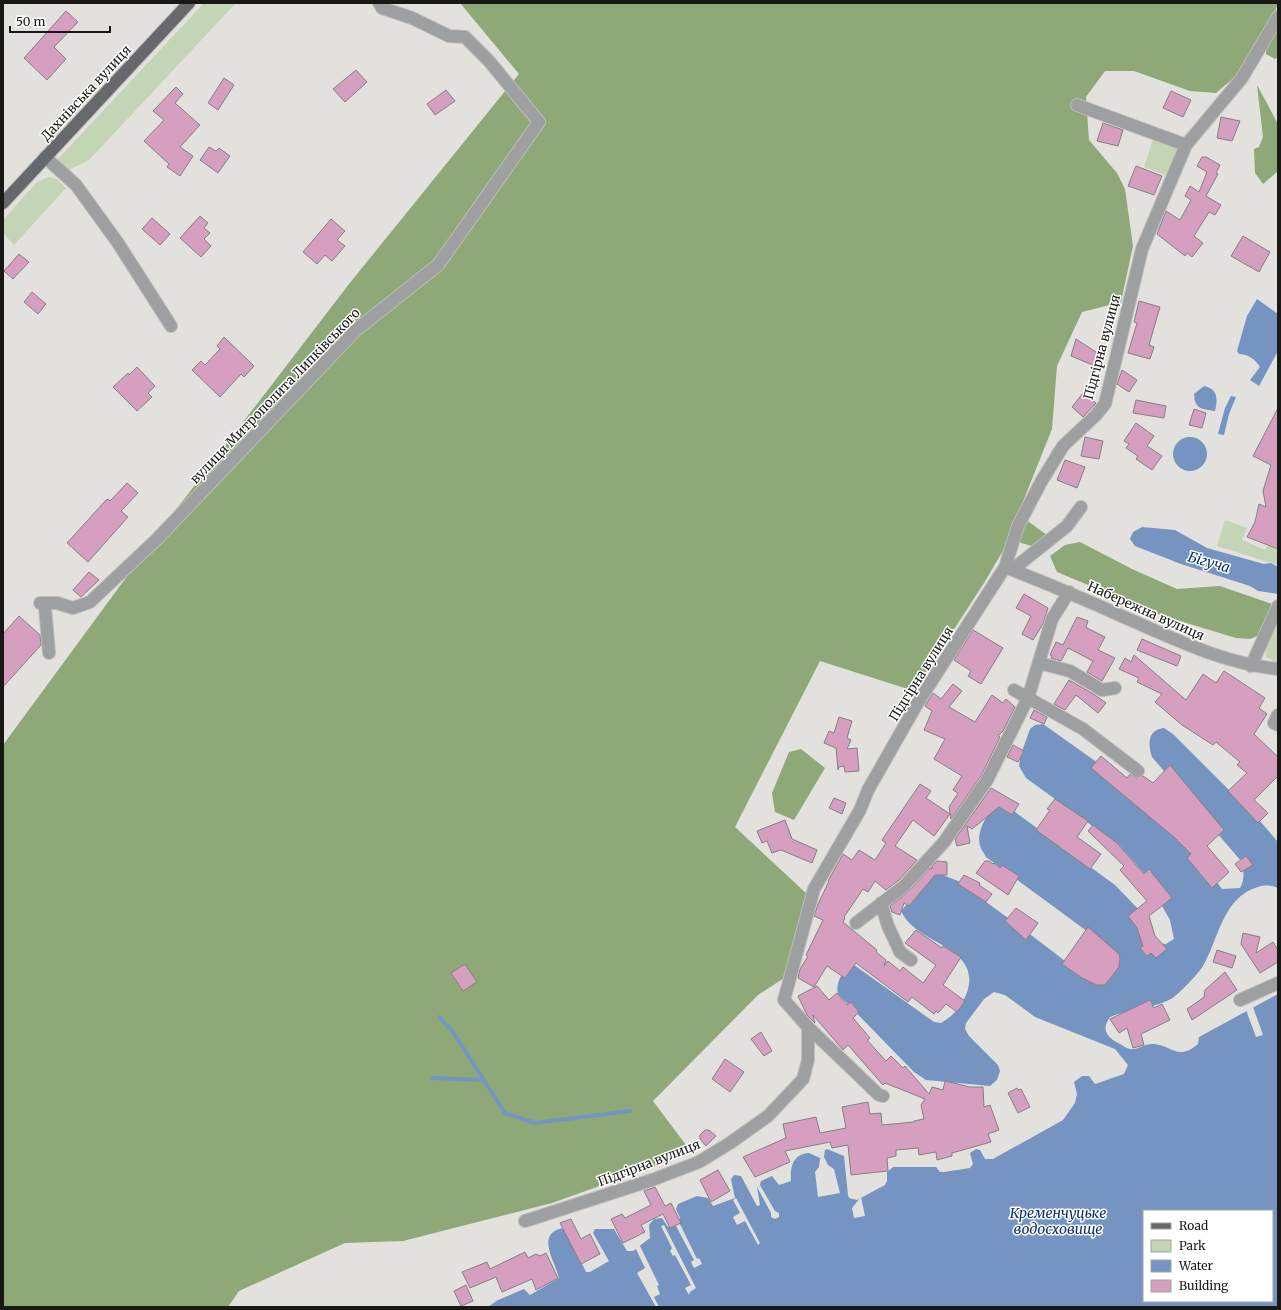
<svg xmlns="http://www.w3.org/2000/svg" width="1281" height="1310" font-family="Merriweather,serif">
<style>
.green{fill:#c3d5b5}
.forest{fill:#8ea977}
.water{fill:#7594c1;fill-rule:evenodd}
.pier{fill:#e2e1dd}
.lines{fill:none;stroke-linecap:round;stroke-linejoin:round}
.stream{stroke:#7594c1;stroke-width:4}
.building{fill:#d69fbf;stroke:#848082}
.minor-casing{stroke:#bebdb9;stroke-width:14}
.major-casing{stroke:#bebdb9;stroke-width:14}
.minor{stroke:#9d9fa0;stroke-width:12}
.major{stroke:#65696b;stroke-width:12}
.labels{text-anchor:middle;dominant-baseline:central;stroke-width:3;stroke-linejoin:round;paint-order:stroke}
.street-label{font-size:13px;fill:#181816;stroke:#fff}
.water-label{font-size:14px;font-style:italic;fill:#042d65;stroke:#fff}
</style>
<rect width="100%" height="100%" fill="#e2e1dd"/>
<path class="green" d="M204 3H236L89 160 69 170 62 169 57 160Z
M1154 137 1179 147 1168 176 1144 167Z
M48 177 57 179 66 188 14 245 3 233V220L36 183Z
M1225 520 1247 528 1242 540 1265 550 1268 545 1278 550V565L1217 546Z
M1278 611V663L1266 657 1265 643Z"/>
<path class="forest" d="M460 3H1278L1272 21 1236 76 1216 93 1190 91 1134 71H1105L1086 97 1089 140 1117 173 1125 189 1133 246 1121 302 1082 312 1057 366 1052 429 1004 549 984 583 914 691 820 661 735 827 808 895 784 978 758 995 653 1101 692 1153 552 1203 403 1241 345 1243 239 1291 228 1307H3V745L175 511 349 284 519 74Z
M1278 15V57L1275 59 1266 54V43Z
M1257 85 1278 124V171L1263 184 1255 173 1254 149 1259 147 1263 137Z
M1021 516 1051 538 1038 548 1009 539Z
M1080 542 1132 569 1177 589 1220 586 1272 604 1260 635 1250 639 1236 638 1160 615 1057 572 1050 556 1065 545Z
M801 749 825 768 794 820 775 812 772 793 789 752Z"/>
<path class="water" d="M1257 299 1278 314V351L1259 386 1250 380 1260 367C1256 360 1248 354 1239 354L1237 351 1247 316Z
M1204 386C1218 389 1218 399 1215 411 1201 409 1195 409 1194 394Z
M1231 396 1236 397 1229 414 1224 435 1218 434 1225 408Z
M1173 454a17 17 0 1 1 34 0a17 17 0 1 1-34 0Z
M1142 527 1175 530 1207 548 1264 564 1271 563 1278 567V594L1258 591 1250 586 1181 564 1135 546 1130 539 1133 532Z
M1043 724 1160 807 1222 889 1240 888C1245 879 1244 871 1241 861L1152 757C1148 744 1147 730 1164 728L1173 734 1260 821 1278 842V888C1271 885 1265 885 1258 887 1223 897 1219 938 1203 966 1199 973 1178 995 1171 999 1152 1009 1129 1009 1110 1017 1099 1032 1110 1039 1122 1045 1125 1047 1127 1049 1131 1049 1138 1050 1144 1044 1152 1044 1171 1044 1177 1062 1198 1044L1199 1037 1278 994V1307H488L498 1300 524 1289 530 1295 559 1278C555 1261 535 1233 563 1228L567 1232 586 1272H590L609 1261 593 1233 595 1229H614L627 1251H633L650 1238 649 1225 654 1219 662 1218 668 1227 678 1222 680 1218 676 1209 678 1204 697 1196 708 1198 713 1206 735 1198 731 1179 734 1175 741 1176 757 1206 760 1205 757 1187 760 1185 761 1181 772 1176 779 1185 791 1181C790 1167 793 1154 809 1153L822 1159 824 1157 825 1150 827 1149 844 1156 848 1195 849 1198 857 1200 885 1185 887 1181V1172L893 1167H936L940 1172H944L970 1168 973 1164 970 1153 976 1149 980 1150 985 1159H993L1063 1120 1075 1103 1077 1094 1074 1082 1082 1076H1089L1095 1084 1124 1074 1128 1065 1115 1049 1035 1017 1005 995 994 992 984 999 966 1023 965 1029 969 1036 998 1065 1000 1071 997 1080 990 1086 926 1080 914 1072 838 994C835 983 843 968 854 965L934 1022 941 1023C952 1017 961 1007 966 995 985 946 917 946 901 911L932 875 940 874 958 881C992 907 1027 931 1061 958 1074 967 1079 979 1095 983L1114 951 986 857C984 853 981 849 980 846 976 833 987 808 1001 807 1004 806 1008 808 1011 809L1115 885 1141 912 1158 943 1166 944 1174 939 1170 920 1143 872 1120 846 1026 778 1019 766 1021 754 1030 729 1035 725ZM1144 1211H1272V1301H1144Z"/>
<path class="pier" d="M1253 1007 1263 1035 1256 1037 1246 1010Z
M824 1157 828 1165 834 1169 840 1193 818 1197 815 1172 819 1167 820 1159Z
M760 1185 775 1211 779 1213V1217L775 1219 771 1217V1213L757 1187Z
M861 1197 865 1216 854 1218 852 1208Z
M736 1198 760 1243 758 1245 745 1221 737 1225 733 1217 740 1213 733 1200Z
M679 1222 697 1259 699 1258 702 1264 694 1268 691 1262 694 1260 675 1224Z
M664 1225 696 1288 690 1292 689 1295 685 1288 691 1285 675 1255 673 1256 670 1251 672 1248 661 1226Z
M639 1244 659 1285 657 1286 660 1294 654 1297 659 1307H656L637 1273 645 1268 635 1247Z"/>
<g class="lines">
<path class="stream" d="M439 1017 453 1032 505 1113 535 1123 630 1111
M432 1078 484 1080"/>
</g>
<path class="building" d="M66 11 78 22 54 47 66 59 47 80 24 58Z
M356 70 367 82 345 102 333 89Z
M224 78 234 85 218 110 208 103Z
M176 87 183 94 175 103 200 125 180 147 193 156 180 176 167 167 169 164 144 141 164 120 153 111Z
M446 90 455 101 435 115 427 104Z
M1171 91 1191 100 1183 117 1163 108Z
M1221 117 1240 121 1232 141 1217 138Z
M1103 123 1123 130 1118 146 1097 141Z
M209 147 216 151 219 148 230 156 218 173 200 160Z
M1202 157H1206L1220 165 1216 173 1218 174 1206 196 1221 205 1215 215 1209 212 1194 236 1203 243 1192 257 1187 253 1185 256 1157 234 1166 211 1180 220 1191 200 1185 196 1190 186 1199 192 1207 172 1197 166Z
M1136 166 1162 176 1154 195 1128 186Z
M200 216 208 223 204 228 210 233 204 239 211 246 201 257 180 238Z
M152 218 170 234 160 245 142 229Z
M331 219 345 231 337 240 345 246 332 261 325 255 317 264 303 252Z
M1243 236 1270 252 1259 272 1231 256Z
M19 254 29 262 13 279 4 271Z
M32 292 46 304 38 314 24 302Z
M1139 301 1160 307 1149 345 1154 347 1150 359 1128 353 1137 323 1134 322Z
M224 337 254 366 244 377 241 374 220 397 192 370 201 361 205 365 220 349 217 346Z
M1076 339 1099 354 1095 366 1071 356Z
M137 367 155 386 148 393 152 397 137 411 113 387 128 373 129 375Z
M1122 370 1137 380 1129 392 1117 384Z
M1083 393 1096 403 1083 417 1072 407Z
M1136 400 1166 406 1164 418 1133 413Z
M1278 408V549L1247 537 1255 522 1259 504 1266 507 1263 491 1271 465 1253 456Z
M1194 409 1206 413 1202 428 1189 425Z
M1136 423 1154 436 1147 446 1162 456 1152 470 1136 459 1138 456 1126 448 1129 444 1124 441Z
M1085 437 1103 441 1099 459 1081 456Z
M1065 460 1085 467 1077 488 1057 480Z
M127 483 138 493 121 511 128 517 88 562 67 543 107 499 110 501Z
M89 572 99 580 81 597 73 590Z
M1024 594 1048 608 1043 624 1033 640 1022 634 1031 616 1016 608Z
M19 616 40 635 41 645 3 687V634Z
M1077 617 1088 621 1086 627 1087 628 1105 637 1098 650 1115 658 1102 681 1087 672 1093 661 1068 648 1061 661 1051 658 1052 656 1050 655 1056 642 1063 645Z
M973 630 1003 648 981 684 968 676 971 671 954 660Z
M1142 639 1181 656 1177 666 1137 650Z
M1134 655 1186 700 1203 674 1216 683 1224 671 1265 698 1259 708 1267 714 1254 734 1278 757V776L1254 800 1268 813 1258 823 1228 791 1247 773 1237 765 1240 762 1216 742 1213 745 1182 725 1155 702 1162 694 1137 682 1139 678 1119 669 1125 658 1131 662Z
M1069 680 1095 695 1106 703 1098 713 1076 695 1065 710 1054 704Z
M953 684 962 691 949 707 975 722 992 695 1003 703 1006 699 1015 707 1003 731 998 736 1000 737 981 776 951 819 949 807 958 793 953 790 962 776 934 759 945 739 924 730 932 711 925 706 933 693 941 699Z
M1034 710 1047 717 1044 724 1030 718Z
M839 717 852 721 847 738 851 740 847 749 857 748 859 771 845 772 844 766 839 767 838 770 836 748 824 743 829 731 834 733Z
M1013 745 1024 751 1018 762 1007 757Z
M1101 756 1127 778 1130 774 1137 778 1143 776 1153 783 1170 765 1224 830 1207 846 1229 872 1212 888 1187 858 1191 854 1175 838 1091 768Z
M920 784 931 791 926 798 950 814 934 836 913 820 895 846 917 860 899 880 886 890 875 881 868 892 863 889 844 917 845 918 843 922 877 950 876 952 886 960 884 966 888 961 900 971 903 967 923 983 936 965 905 943 916 930 942 948 943 946 961 957 943 985 965 1001 957 1012 946 1004 938 1013 936 1011 934 1014 912 997 908 1002 856 963 845 978 827 966 814 987 798 978 800 969 808 956 806 955 823 920 814 916 818 904 829 881H828L843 854 852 860 859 850 875 860 886 843 882 840Z
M991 788 1019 804 1012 815 999 807 972 829 967 826 970 843 957 846 955 839Z
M834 798 846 803 842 814 829 808Z
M1055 799 1088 821 1077 837 1101 854 1090 869 1036 830 1050 810 1047 809Z
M785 820 792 839 817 850 812 863 781 850 772 853 767 841 762 843 757 831Z
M1093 825 1117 843 1144 874 1149 869 1172 898 1149 916 1155 936 1167 949 1156 958 1151 953 1147 956 1140 948 1143 946 1137 928 1128 916 1147 901 1120 870 1124 866 1088 831Z
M1246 856 1253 865 1241 872 1235 864Z
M937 861 947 862V875H935L909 906 904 903 900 915 892 912 890 906 909 891 930 868 932 869V866Z
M985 861H989L993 864 994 863 1000 868 1002 865 1019 876 1008 895 976 873Z
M964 875 980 883 979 885 992 894 986 902 958 884Z
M1016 908 1038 923 1026 940 1005 921Z
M1088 927 1119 954 1120 959 1119 967 1105 985H1097L1082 978 1062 964Z
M1243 933 1260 937 1256 953 1273 942 1278 950V962L1260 973 1241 944Z
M1217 950 1236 956 1232 968 1213 962Z
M465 964 477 982 463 991 451 973Z
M1225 972 1237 990 1192 1020 1187 1009 1200 1000 1204 997 1205 990Z
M817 986 829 1000 837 993 847 1005 851 1002 859 1012 853 1018 870 1038 867 1040 886 1061 891 1056 903 1068 905 1066 929 1094 932 1087 943 1090 945 1081 970 1087H983L984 1107 990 1105 999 1130 988 1134 991 1142 952 1153V1156L937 1160 936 1152 919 1155 918 1148 896 1150V1156L887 1158 888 1171 851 1175 848 1145 832 1148 830 1142 785 1151 790 1162 755 1177 743 1157 786 1138 783 1124 816 1117 820 1133 846 1128 842 1107 868 1102 870 1114 881 1113 882 1125 914 1122V1121L924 1119 921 1105 925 1099 885 1083 883 1085 848 1045 843 1050 813 1015 815 1023 807 1015 798 996Z
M1150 1000 1154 1008 1162 1004 1170 1020 1141 1034 1144 1045 1133 1048 1127 1028 1119 1033 1110 1019Z
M761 1032 772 1051 764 1056 751 1039Z
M725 1059 744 1072 730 1092 712 1079Z
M1017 1088 1018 1090 1021 1089 1030 1107 1018 1113 1008 1093Z
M705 1130H709L716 1136 706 1146 700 1139V1135Z
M718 1170 730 1191 711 1202 700 1180Z
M655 1187 665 1206 671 1203 681 1223 670 1228 663 1214 641 1225 645 1232 623 1243 611 1219 622 1214 625 1218 651 1205 644 1191Z
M571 1219 581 1239 590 1234 600 1254 581 1264 560 1223Z
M525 1252 528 1258 536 1254 540 1256 546 1253 558 1278 536 1290 532 1279 502 1292 496 1277 470 1288 462 1272 487 1262 490 1269Z
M466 1285 473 1301 461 1306 454 1291Z"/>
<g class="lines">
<g class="minor-casing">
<path id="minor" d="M1077 105 1186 145
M45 157 76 185 118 243 171 326
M1005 567C1046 583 1086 600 1126 618 1177 640 1222 663 1278 669
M1012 570 1067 526 1081 507
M40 603H57L73 608 90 602 157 539 356 330 438 265 539 122 489 61 465 37 449 36 412 18 382 8 379 3
M45 607 49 653
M1039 663 1070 671 1102 690 1115 688
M1251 666 1278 606
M1014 690 1083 729 1138 771
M1278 715 1274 723 1278 725
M881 903 888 926 900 952 911 960
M856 923 904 886 944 842 987 780 1028 698 1052 619 1069 592
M1240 1000 1278 983
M808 1027 879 1095 883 1096
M525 1221 652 1180 699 1162 730 1143 768 1116 803 1079 808 1060V1027L784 1000 814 889 860 810 868 790 917 704 1005 567 1018 526 1041 482 1063 446 1096 415 1105 404 1142 249 1186 145 1242 78 1278 17"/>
</g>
<g class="major-casing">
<path id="major" d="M3 203 189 3"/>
</g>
<use href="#minor" class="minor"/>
<use href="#major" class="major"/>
</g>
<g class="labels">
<g class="street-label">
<text transform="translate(86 93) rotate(-47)">Дахнівська вулиця</text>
<text transform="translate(1102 347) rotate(-75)">Підгірна вулиця</text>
<text transform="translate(275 396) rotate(-46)">вулиця Митрополита Липківського</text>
<text transform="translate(1146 611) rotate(24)">Набережна вулиця</text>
<text transform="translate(921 674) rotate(-58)">Підгірна вулиця</text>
<text transform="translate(649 1163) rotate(-21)">Підгірна вулиця</text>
</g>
<g class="water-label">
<text transform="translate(1209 562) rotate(16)">Бігуча</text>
<text x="1058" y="1213">Кременчуцьке<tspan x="1058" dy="16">водосховище</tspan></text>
</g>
</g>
<rect width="1281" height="1310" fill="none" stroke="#181816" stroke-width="8"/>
<rect x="1143" y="1210" width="130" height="92" fill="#ffffff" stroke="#a3a3a2"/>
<rect x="1151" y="1223" width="20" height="6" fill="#65696b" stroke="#a3a3a2"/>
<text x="1179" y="1230" font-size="12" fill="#181816">Road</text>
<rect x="1151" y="1240" width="20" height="12" fill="#c3d5b5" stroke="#a3a3a2"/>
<text x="1179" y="1250" font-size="12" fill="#181816">Park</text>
<rect x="1151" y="1260" width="20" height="12" fill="#7594c1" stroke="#a3a3a2"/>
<text x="1179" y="1270" font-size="12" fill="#181816">Water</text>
<rect x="1151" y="1280" width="20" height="12" fill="#d69fbf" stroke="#a3a3a2"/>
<text x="1179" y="1290" font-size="12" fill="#181816">Building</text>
<path d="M10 26v6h100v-6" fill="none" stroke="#181816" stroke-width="2"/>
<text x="16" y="26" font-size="12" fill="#181816" stroke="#ffffff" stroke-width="3" paint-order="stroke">50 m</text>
</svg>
